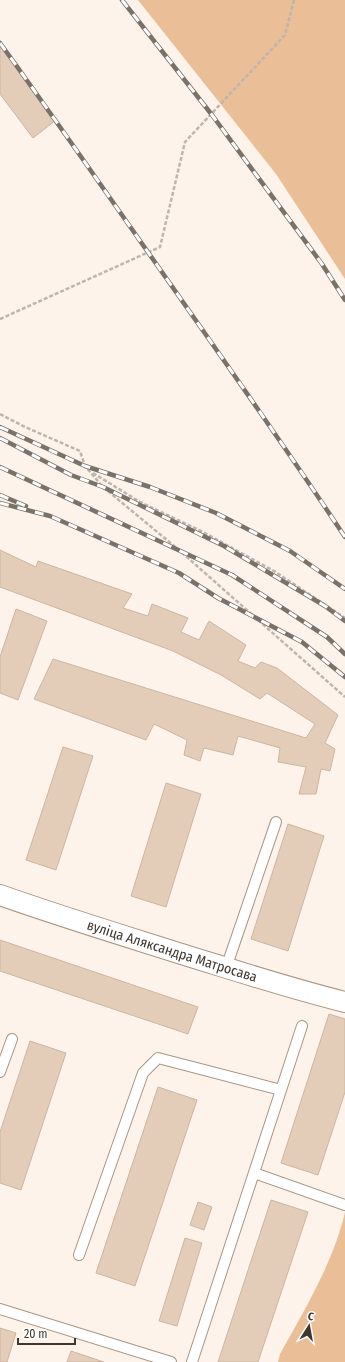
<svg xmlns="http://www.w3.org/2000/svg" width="345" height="1362" font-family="'Fira Sans Condensed',sans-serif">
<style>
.green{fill:#eabf97}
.building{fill:#e4cdb8;stroke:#ccb6a1}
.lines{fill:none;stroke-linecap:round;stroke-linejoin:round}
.lane-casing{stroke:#ab9582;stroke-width:12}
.street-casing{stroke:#ab9582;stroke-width:22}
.path{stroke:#beb5ad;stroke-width:2.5;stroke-dasharray:4 2;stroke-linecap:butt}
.lane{stroke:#fff;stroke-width:10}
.street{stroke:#fff;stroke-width:20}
.rail-casing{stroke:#7a7169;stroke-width:4.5}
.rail{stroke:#fff;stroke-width:3;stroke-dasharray:9;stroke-linecap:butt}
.labels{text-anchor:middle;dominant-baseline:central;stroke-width:3.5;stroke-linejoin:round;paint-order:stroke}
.street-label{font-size:14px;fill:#40372f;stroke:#fff}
</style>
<rect width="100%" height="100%" fill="#fdf3eb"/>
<path class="green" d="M138 0H345V279L276 174Z
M345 1212V1362H278L280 1354C304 1311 334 1261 345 1212Z"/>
<path class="building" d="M0 46 56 120 33 138 0 94Z
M0 550 36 567 38 561 132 594 123 608 148 616 152 604 188 618 181 632 199 640 209 621 246 645 238 661 255 668 261 662 277 668 338 715 325 743 335 749 330 771 321 769 316 794H299L306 767 278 762 280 748 238 736 233 755 204 748 200 761 184 755 187 740 154 724 146 740 34 699 53 659 306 738 315 724 267 693 260 699 221 675 173 651 0 587Z
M16 609 47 621 18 700 0 693V657Z
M63 747 93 756 56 870 26 860Z
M166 783 201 794 166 907 131 896Z
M288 824 324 836 288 951 251 939Z
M0 940 198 1007 188 1034 0 971Z
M329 1014 345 1019V1092L318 1175 281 1163Z
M30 1041 66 1053 21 1190 0 1183V1132Z
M158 1087 197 1100 135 1286 96 1273Z
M271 1200 308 1212 258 1362H218Z
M198 1202 212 1207 204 1230 190 1225Z
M185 1238 202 1243 177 1326 159 1321Z
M0 1328 16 1333 7 1362H0Z
M71 1351 104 1362H67Z"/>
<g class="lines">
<g class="lane-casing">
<path id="lane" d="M226 968 276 822
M0 1072 12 1039
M254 1173 345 1205
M79 1255 143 1073 158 1058 281 1090
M0 1309 171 1362
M192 1362 302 1026"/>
</g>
<g class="street-casing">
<g id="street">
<path id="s1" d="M0 895C62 917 125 936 188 956 240 972 292 989 345 1002"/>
</g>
</g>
<path class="path" d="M0 319 160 247 185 142 285 35 294 0
M0 414 25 427 80 451 85 466 103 487 179 550 345 697
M93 473 140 502 201 531 274 571 345 618"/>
<use href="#lane" class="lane"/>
<use href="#street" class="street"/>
<g class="rail-casing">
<path id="rail" d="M122 0 212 115 322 264 345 300
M0 43C53 116 105 191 157 265 220 355 284 445 345 537
M0 427 85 466 150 487 216 513 290 551 345 589
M0 438 71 475 103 487 224 546 325 606 345 621
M0 467 232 575 327 637 345 654
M0 495 26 506
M0 503 50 516 179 573 218 598 302 642 345 677"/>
</g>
<use href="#rail" class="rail"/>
</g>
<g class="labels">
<g class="street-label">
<text stroke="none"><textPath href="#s1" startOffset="181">вуліца Аляксандра Матросава</textPath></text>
</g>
</g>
<g transform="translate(309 1326) rotate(11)" stroke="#ffffff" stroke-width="3" paint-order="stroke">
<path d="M0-3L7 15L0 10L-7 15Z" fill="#40372f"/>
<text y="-6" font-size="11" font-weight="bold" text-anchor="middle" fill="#40372f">С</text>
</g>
<path d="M18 1338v6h57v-6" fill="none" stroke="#40372f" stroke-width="2"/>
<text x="24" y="1338" font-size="12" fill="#40372f" stroke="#ffffff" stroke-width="3" paint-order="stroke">20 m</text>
</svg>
